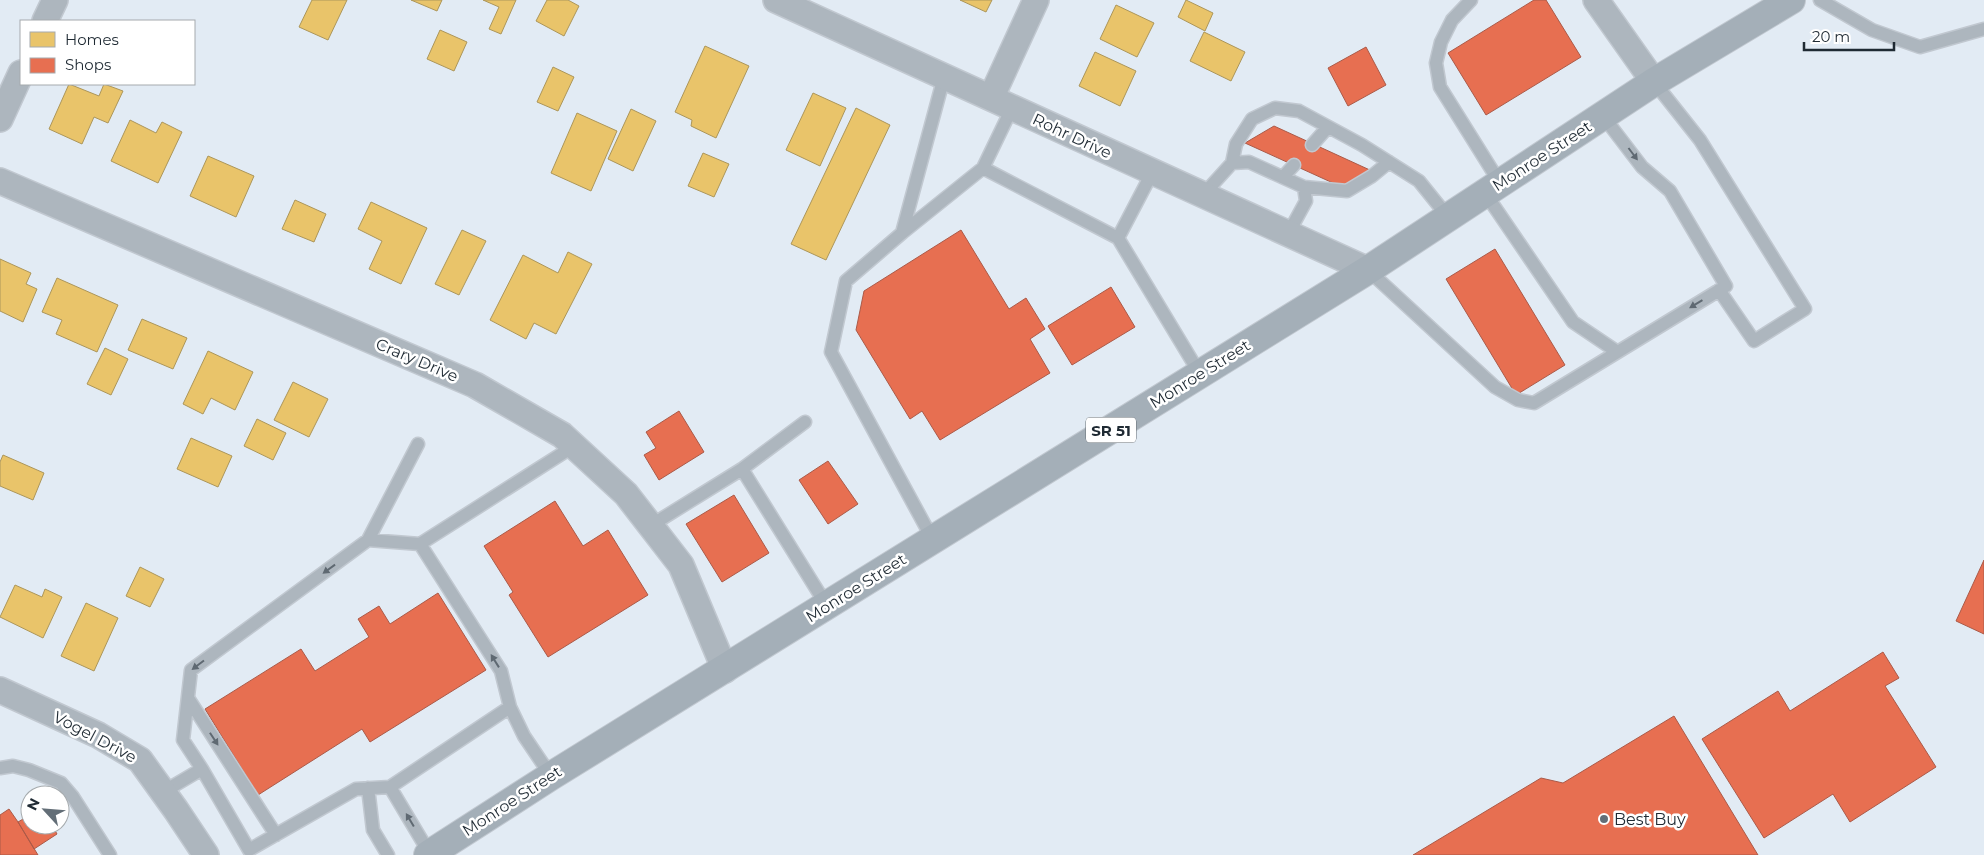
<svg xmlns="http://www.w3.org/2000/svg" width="1984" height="855" font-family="Montserrat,sans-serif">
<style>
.homes{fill:#e9c46a;stroke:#ac965a}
.shops{fill:#e76f51;stroke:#ab5a48}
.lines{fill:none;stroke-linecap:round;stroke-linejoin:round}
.lane-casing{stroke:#c1c8d0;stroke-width:15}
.street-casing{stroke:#c1c8d0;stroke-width:28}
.primary-casing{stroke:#c1c8d0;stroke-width:30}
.lane{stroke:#adb6be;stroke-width:12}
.street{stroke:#adb6be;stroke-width:25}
.primary{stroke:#a4afb8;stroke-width:28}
.oneway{fill:#5f6972}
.poi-dot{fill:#636e77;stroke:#fff;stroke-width:2}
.labels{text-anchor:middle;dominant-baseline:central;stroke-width:5;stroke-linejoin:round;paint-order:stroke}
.shield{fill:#fff;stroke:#626a70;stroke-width:1}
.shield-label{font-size:15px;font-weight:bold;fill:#1f2a33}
.street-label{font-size:16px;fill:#1f2a33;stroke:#fff}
.poi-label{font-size:16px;fill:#1f2a33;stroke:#fff;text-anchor:start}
</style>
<rect width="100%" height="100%" fill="#e2ebf4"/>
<path class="homes" d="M312 0H347L328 40 299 27Z
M411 0H442L437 11Z
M483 0H516L501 34 489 29 499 7Z
M547 0H568L579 6 564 36 536 21Z
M960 0H992L986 12Z
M1186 0 1213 13 1205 31 1178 17Z
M1116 5 1154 23 1137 57 1100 39Z
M440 30 467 42 454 71 427 59Z
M1204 32 1245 52 1231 81 1190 61Z
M705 46 749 66 716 138 691 126 692 120 675 112Z
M1095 52 1136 71 1120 106 1079 86Z
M553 67 574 77 558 111 537 102Z
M69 84 99 96 104 84 123 91 108 123 94 117 82 144 49 129Z
M813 93 846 108 820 166 786 150Z
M856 108 890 125 826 260 791 244Z
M631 109 656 121 633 171 608 159Z
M577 113 617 131 591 191 551 173Z
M130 120 156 133 162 122 182 132 158 183 111 161Z
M703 153 729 164 714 197 688 186Z
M208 156 254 176 236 217 190 196Z
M295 200 326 214 314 242 282 229Z
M371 202 427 228 401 284 369 269 382 241 358 229Z
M462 230 486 241 459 295 435 284Z
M568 252 592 264 556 334 534 323 526 339 490 320 523 255 558 273Z
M0 259 31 273 26 284 37 289 23 322 0 311Z
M57 278 118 305 97 352 56 334 62 320 42 312Z
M142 319 187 338 173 369 128 350Z
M105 348 128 359 111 395 87 384Z
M208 351 253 372 235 410 211 398 203 414 183 404Z
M293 382 328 399 309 437 274 420Z
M257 419 286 433 273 460 244 446Z
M191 438 232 456 218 487 177 469Z
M3 455 44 473 33 500 0 486V462Z
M140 567 164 579 150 607 126 596Z
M15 585 42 597 45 589 62 597 43 638 0 617Z
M86 603 118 618 94 671 61 656Z"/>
<path class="shops" d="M1534 0H1546L1581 57 1486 115 1448 53Z
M1366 47 1386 85 1348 106 1328 68Z
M1274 126 1372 171 1344 188 1245 143Z
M961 230 1009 309 1026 298 1045 329 1030 339 1050 373 940 440 922 411 910 419 856 330 864 291Z
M1495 249 1565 365 1516 395 1446 279Z
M1111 287 1135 327 1072 365 1048 326Z
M679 411 704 452 659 480 644 455 656 448 646 432Z
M828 461 858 504 828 524 799 480Z
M734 495 769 553 722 582 686 524Z
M555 501 583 546 608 530 648 595 548 657 509 595 513 592 484 546Z
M1984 560V634L1956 621Z
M438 593 486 670 370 742 362 729 258 795 205 709 301 649 315 671 369 637 358 619 379 606 390 624Z
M1883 652 1899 678 1885 686 1936 767 1850 822 1833 794 1764 838 1702 739 1778 691 1790 711Z
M1674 716 1758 855H1413L1541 778 1563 783Z
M9 809 18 822 38 855H0V815Z
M30 815V825H52L57 834 34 849 18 822Z"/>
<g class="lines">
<g class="lane-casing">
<path id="lane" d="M1471 0 1452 20 1441 42 1436 63 1440 87 1500 183
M1820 0 1872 30 1920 47 1984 29
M1654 82 1700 140 1805 309 1754 341 1719 290
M1312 145 1328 127
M1232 163 1236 144 1252 119 1275 108 1299 111 1362 145 1419 181 1448 217
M983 168 1118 238 1200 374
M1283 177 1294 165
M1304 187 1347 191 1372 176 1389 162
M1485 193 1573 322 1616 351
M1202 196 1232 163 1249 162 1304 187 1306 201 1288 234
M902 233 944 77
M1118 238 1152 173
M1368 270 1495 387 1518 400 1534 403 1726 286 1670 191 1642 167 1603 116
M742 469 805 422
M650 526 742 469 827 606
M368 540 420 544 574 446
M933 540 831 352 846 281 902 233 983 168 1012 108
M420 544 501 671 510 707
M188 698 276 835
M0 768 13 766 29 770 61 783 73 797 110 855
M202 769 183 740 191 670 368 540 418 444
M390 787 430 854
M368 788 373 830 388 855
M163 792 202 769 249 850 356 789 390 787 510 707 524 736 551 776"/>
</g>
<g class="street-casing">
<path id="street" d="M776 0 1368 270
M1596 0 1654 82
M45 21 55 0
M991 98 1036 0
M0 119 21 73
M0 181 475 385 562 435 626 494 681 565 725 670
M0 690 98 735 140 760 176 810 206 855"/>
</g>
<g class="primary-casing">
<path id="primary" d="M428 855 551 776 1368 270 1654 82 1791 0"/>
</g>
<use href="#lane" class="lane"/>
<use href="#street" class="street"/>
<use href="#primary" class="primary"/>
</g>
<defs><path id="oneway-solid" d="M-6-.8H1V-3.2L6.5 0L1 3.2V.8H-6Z" transform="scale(1.25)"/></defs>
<g class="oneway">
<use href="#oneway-solid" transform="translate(1633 154) rotate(53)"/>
<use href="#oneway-solid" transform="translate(1696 304) rotate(149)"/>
<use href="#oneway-solid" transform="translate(329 569) rotate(144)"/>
<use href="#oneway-solid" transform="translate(495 661) rotate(-122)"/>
<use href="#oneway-solid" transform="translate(198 665) rotate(143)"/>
<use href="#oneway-solid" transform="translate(214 739) rotate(57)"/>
<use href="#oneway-solid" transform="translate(410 820) rotate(-121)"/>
</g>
<circle class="poi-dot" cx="1604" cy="819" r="5"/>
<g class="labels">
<rect class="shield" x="1086" y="417.5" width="50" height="25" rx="4"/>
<g class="shield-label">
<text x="1111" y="430">SR 51</text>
</g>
<g class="street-label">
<text transform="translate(1072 136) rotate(25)">Rohr Drive</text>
<text transform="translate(1542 156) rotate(-33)">Monroe Street</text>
<text transform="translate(417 360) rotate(23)">Crary Drive</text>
<text transform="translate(1200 374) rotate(-32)">Monroe Street</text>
<text transform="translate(856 588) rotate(-32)">Monroe Street</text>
<text transform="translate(95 737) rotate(28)">Vogel Drive</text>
<text transform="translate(512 801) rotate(-33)">Monroe Street</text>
</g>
<g class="poi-label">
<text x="1614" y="819">Best Buy</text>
</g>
</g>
<rect x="20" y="20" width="175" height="65" fill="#ffffff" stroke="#a5aaad"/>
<rect x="30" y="32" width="25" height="15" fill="#e9c46a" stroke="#a5aaad"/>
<text x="65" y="45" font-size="15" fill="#1f2a33">Homes</text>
<rect x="30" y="58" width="25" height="15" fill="#e76f51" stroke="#a5aaad"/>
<text x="65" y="70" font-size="15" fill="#1f2a33">Shops</text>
<g transform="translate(45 810) rotate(296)"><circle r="24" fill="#ffffff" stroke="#a5aaad"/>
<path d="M0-4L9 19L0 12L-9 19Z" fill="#636e77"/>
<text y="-8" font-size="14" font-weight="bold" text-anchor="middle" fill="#1f2a33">N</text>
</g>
<path d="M1804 42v8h90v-8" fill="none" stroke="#1f2a33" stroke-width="2.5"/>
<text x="1812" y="42" font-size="15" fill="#1f2a33" stroke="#ffffff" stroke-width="4" paint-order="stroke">20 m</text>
</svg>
